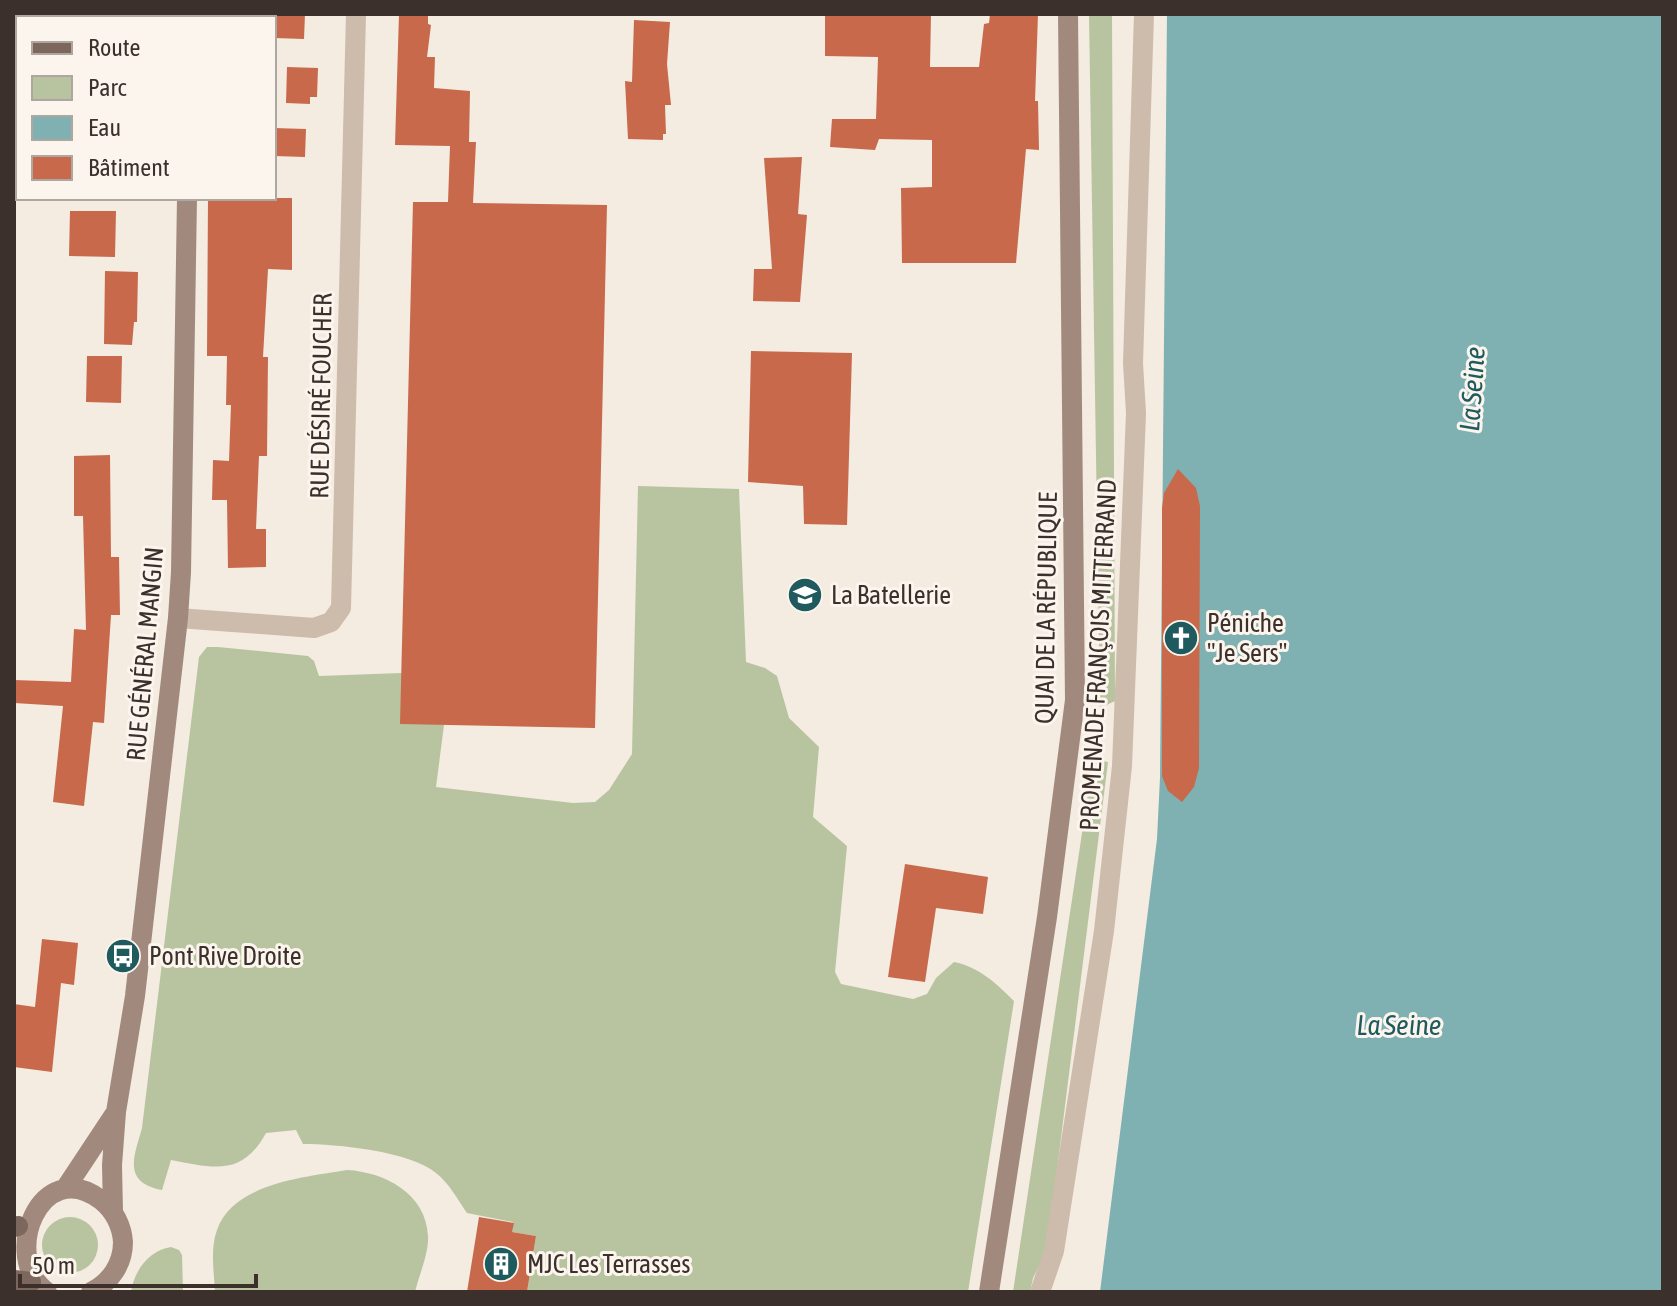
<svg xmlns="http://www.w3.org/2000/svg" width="1677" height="1306" font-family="'Asap Condensed',sans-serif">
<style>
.green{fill:#b8c4a0}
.water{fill:#7fb0b2}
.building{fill:#c8694b}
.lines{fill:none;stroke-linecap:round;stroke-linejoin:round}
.street{stroke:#cdbbac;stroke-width:20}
.secondary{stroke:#a18a7d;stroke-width:20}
.primary{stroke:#7d675c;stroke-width:20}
.labels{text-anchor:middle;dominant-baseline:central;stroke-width:6;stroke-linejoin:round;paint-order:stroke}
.street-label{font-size:26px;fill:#3b302b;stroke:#fbf5ee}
.poi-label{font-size:26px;fill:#3b302b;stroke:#fbf5ee;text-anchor:start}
.water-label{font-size:28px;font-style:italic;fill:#1f5a5e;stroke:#fbf5ee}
</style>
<rect width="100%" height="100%" fill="#f4ebe1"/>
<path class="green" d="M1089 14H1112L1115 701 1100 708Z
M638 486 739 489 746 662 765 668 777 676 789 718 819 747 813 817 847 846 835 972 841 984 913 999 927 994 936 978 954 962C979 967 996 983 1014 1001L968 1292H527L536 1236 512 1232 513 1222 467 1213C458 1200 449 1183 436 1173 410 1151 336 1144 303 1144L296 1130 266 1133C242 1177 214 1168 171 1160L162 1190C122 1182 134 1157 142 1128L199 657 207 647H218L308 656 314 661 319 676 402 673 444 725 436 787 573 803 595 802 609 790 632 754Z
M1093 760 1108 762 1047 1250 1033 1278 1030 1292H1013Z
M347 1170C384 1172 426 1193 428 1236 429 1253 419 1275 415 1292H215C214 1272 210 1249 217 1230 233 1183 306 1177 347 1170Z
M42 1245a28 28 0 1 1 56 0a28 28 0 1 1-56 0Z
M171 1247 179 1250 182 1255 183 1292H131C134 1271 149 1250 171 1247Z"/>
<path class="water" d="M1167 14H1663V1292H1100L1157 839 1160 778Z"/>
<path class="building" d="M274 14H305L304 39 274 38Z
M399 14H428V24L431 25 427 57H435L434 88 470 91 469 142H476L473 203 607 205 595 728 400 724 413 202H448L450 146 395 145Z
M825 14H931L930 67H979L984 24 989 23 990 14H1038L1035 101H1038L1039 150 1026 149 1016 263H902L901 188 932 187V140L879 139 875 150 830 147 832 119H876L878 57 825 56Z
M634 20 670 22 667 64 671 105H665L666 134H663V140L628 139 625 81 632 82Z
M287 67 318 68 317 97H310V104L286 103Z
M274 128 306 129 305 157 274 156Z
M802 157 798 214 807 215 800 302 753 301 754 269H772L764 158Z
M208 198H292V270L268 269 263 357H268L267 456H259L256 529H266V567L228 568 227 500H212L213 460 229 461 231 405H226L227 356H207Z
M70 211H116L115 257 69 256Z
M105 271 138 272 137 322H134L132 345 104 344Z
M751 351 852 353 847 525 804 524 803 486 748 482Z
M87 356H122L121 403 86 402Z
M110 455 111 557H119L120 615H111L104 723 93 722 84 806 53 802 63 706 14 703V680L71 682 74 629 86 630 83 516H74V456Z
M1178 469 1196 488 1200 506 1199 768 1194 787 1182 802 1168 791 1162 776V508L1164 493Z
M905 864 988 877 983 914 936 908 925 982 888 977Z
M42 939 78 943 74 985 61 983 52 1072 14 1067V1004L35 1007Z
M479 1217 514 1223 512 1232 536 1236 527 1292H467Z"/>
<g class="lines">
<path class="street" d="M178 618 314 628 331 622 341 608 356 14
M1040 1292 1054 1251 1104 931 1122 766 1136 413 1133 363 1144 14"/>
<path class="secondary" d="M190 14V18
M65 1189 114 1115
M113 1212 112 1165 116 1112 135 996 178 618 181 572 187 198
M47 1292C0 1258 40 1154 101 1200 114 1210 122 1226 123 1242 123 1264 110 1283 91 1292
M989 1292 1047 917 1075 700 1068 14"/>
<path class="primary" d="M14 1227 18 1226
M14 1280 31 1282"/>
</g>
<defs>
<g id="school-disc" transform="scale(1.8)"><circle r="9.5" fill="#1f5a5e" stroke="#fbf5ee"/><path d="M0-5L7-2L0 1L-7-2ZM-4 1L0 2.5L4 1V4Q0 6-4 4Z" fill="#fff"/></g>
<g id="church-disc" transform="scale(1.8)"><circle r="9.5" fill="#1f5a5e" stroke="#fbf5ee"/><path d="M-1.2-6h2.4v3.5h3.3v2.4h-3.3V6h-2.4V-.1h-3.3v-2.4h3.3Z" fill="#fff"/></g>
<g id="bus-disc" transform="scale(1.8)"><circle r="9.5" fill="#1f5a5e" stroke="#fbf5ee"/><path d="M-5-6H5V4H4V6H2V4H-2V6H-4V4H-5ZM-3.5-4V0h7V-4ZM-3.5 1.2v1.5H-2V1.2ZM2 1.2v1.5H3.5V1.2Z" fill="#fff"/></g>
<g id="building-disc" transform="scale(1.8)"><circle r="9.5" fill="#1f5a5e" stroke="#fbf5ee"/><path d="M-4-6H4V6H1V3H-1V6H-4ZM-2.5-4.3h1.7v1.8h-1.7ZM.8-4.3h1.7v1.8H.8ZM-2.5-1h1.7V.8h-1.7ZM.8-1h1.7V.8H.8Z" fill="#fff"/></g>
</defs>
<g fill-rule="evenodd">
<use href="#school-disc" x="805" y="595"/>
<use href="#church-disc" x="1181" y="638"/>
<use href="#bus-disc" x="123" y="956"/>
<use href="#building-disc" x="501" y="1264"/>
</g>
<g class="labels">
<g class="street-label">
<text transform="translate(321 396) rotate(-89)">RUE DÉSIRÉ FOUCHER</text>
<text transform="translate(1046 608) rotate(-89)">QUAI DE LA RÉPUBLIQUE</text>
<text transform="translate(145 654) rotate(-85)">RUE GÉNÉRAL MANGIN</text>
<text transform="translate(1098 655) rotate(-87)">PROMENADE FRANÇOIS MITTERRAND</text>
</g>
<g class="poi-label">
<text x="831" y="595">La Batellerie</text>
<text x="1207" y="623">Péniche<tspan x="1207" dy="30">"Je Sers"</tspan></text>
<text x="149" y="956">Pont Rive Droite</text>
<text x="527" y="1264">MJC Les Terrasses</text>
</g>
<g class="water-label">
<text transform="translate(1472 389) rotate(-86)">La Seine</text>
<text x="1399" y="1025">La Seine</text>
</g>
</g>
<rect width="1677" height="1306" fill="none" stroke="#3b302b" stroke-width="32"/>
<rect x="16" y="16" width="260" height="184" fill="#fbf5ee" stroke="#aea6a0" stroke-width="2"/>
<rect x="32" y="42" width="40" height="12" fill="#7d675c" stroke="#aea6a0" stroke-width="2"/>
<text x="88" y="56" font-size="24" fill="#3b302b">Route</text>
<rect x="32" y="76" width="40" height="24" fill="#b8c4a0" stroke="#aea6a0" stroke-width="2"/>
<text x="88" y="96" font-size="24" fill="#3b302b">Parc</text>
<rect x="32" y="116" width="40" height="24" fill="#7fb0b2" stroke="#aea6a0" stroke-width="2"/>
<text x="88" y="136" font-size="24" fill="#3b302b">Eau</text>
<rect x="32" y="156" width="40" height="24" fill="#c8694b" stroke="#aea6a0" stroke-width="2"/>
<text x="88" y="176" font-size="24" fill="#3b302b">Bâtiment</text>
<path d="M20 1274v12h236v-12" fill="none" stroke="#3b302b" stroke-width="4"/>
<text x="32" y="1274" font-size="24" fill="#3b302b" stroke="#fbf5ee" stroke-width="6" paint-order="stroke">50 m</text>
</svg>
